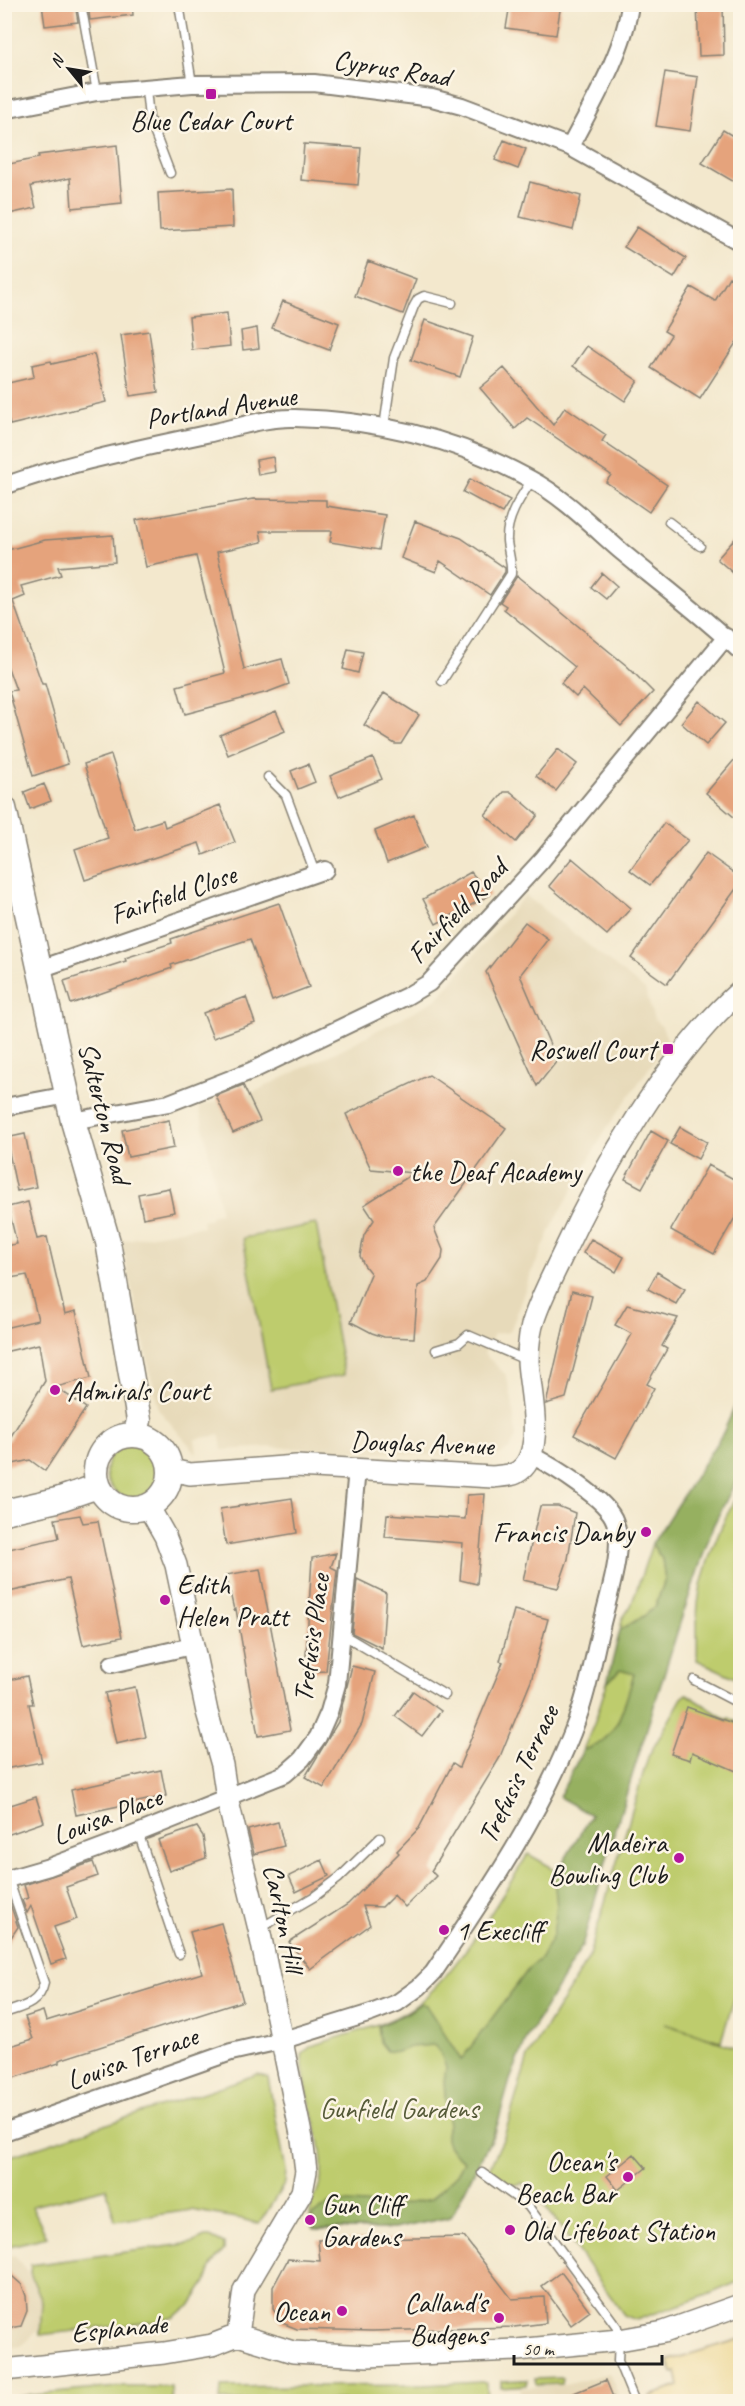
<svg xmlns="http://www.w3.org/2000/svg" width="745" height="2406" font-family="Caveat,sans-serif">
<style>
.built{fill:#e7daba}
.green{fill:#becc6d;stroke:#6d7444;stroke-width:1.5}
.forest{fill:#96b060;stroke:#59663e;stroke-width:1.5}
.sand{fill:#eeda9e;stroke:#857b5d;stroke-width:1.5}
.building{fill:#e5a37b}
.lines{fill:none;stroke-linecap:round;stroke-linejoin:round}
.service-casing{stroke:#888274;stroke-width:11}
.minor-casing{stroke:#888274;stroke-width:20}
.tertiary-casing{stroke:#888274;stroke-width:24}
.secondary-casing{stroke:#888274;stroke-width:27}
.service{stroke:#fff;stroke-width:8}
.minor{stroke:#fff;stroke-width:16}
.tertiary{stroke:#fff;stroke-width:21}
.secondary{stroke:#fff;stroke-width:24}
.poi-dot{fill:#b5179e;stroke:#fcf5e5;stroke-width:2}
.labels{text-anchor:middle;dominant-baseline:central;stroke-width:5;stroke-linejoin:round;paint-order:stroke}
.street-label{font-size:28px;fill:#1c1c1c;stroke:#fcf5e5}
.poi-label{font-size:28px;fill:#1c1c1c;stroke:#fcf5e5;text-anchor:end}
.park-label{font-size:28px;fill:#555a38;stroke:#fcf5e5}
</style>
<rect width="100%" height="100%" fill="#fcf5e5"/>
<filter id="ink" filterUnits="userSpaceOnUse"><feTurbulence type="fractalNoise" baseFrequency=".0167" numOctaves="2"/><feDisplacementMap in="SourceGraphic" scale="12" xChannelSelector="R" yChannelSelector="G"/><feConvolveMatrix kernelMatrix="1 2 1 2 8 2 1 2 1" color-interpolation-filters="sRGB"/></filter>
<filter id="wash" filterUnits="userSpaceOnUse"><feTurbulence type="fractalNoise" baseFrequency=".008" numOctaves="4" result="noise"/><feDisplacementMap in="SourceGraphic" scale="24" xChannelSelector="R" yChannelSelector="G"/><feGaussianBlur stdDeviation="1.35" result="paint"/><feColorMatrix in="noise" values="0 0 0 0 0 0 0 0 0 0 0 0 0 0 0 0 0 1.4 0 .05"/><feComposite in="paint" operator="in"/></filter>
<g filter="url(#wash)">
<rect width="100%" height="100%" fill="#f3e8cd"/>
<path class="built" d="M525 895 645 990 654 1019 662 1027 668 1041 606 1129 554 1223 528 1281 510 1332 494 1334 484 1354 506 1375 512 1400 516 1437 510 1449 496 1456H447L272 1447 222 1450 220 1435 195 1439 197 1454 159 1410 121 1241 203 1226 202 1220 210 1219 213 1214 221 1213 199 1106 252 1093 350 1045 437 999Z
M15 2255 36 2285 41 2299V2315L38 2331 21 2346 5 2348 4 2258Z
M609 2373 621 2401H520V2388L566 2385Z"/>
<path class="green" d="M316 1224 344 1375 271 1389 243 1238Z
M106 1471a27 27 0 1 1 54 0a27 27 0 1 1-54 0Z
M740 1489V1680L697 1660C698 1642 696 1622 698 1604 702 1567 723 1521 740 1489Z
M652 1544 662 1559 665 1580 655 1607 644 1616 620 1630 622 1619 631 1606Z
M620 1670 635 1673C625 1703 618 1743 583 1750L594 1724 607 1683Z
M687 1694 727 1720 729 1718 740 1724V1980L721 2041 665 2024 740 2049V2281L705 2296 636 2320 624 2315 549 2211 523 2183 510 2186 489 2169 504 2137 528 2057 588 1959 648 1757 682 1698Z
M528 1854 558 1871 563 1889 559 1932 484 2100 496 2130 450 2217 394 2229H313C302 2211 322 2191 322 2171 323 2132 303 2094 302 2055L310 2047C342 2034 379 2029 409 2010 452 1982 500 1899 528 1854Z
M258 2074 268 2078 286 2170 285 2183 259 2224 242 2219 191 2210 115 2221 106 2188 32 2206 47 2237 5 2247V2158Z
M205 2237H210L224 2244V2250L211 2267 206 2282 190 2306 174 2317 160 2321 40 2335 42 2302 30 2273 31 2265 192 2243Z
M563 2378 562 2384 536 2385 535 2379Z
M527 2380 526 2385 501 2387V2381Z
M482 2382 487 2383 488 2401H220L221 2387 424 2385Z
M117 2387H171L172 2401H5V2398Z"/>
<path class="forest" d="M740 1395V1473L713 1526 680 1623 612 1840 582 1946 527 2038 510 2080 497 2126 451 2217 393 2229H315L312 2225V2216L332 2202 394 2206 431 2199 456 2175 464 2161C451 2152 440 2141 449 2125L446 2108 444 2081 446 2068 441 2054 434 2045 410 2047 397 2052 387 2051 380 2042 378 2026 407 2013 421 2003 426 2005 461 2060 530 1967 541 1958 553 1935 557 1906 554 1878 591 1815 559 1797 583 1750C618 1743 625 1703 634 1674L620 1670 607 1683 620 1630 644 1616 655 1607 665 1580 662 1559 652 1544 723 1433Z"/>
<path class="sand" d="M740 2339V2401H652L650 2396 679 2386 676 2371 672 2372 667 2361Z"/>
<g id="blocks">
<path class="building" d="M42 4H75L78 22 45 26Z
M88 4H132L133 15 90 20Z
M510 4H561L556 35 506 28Z
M697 4H723L724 55 699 56Z
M665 72 698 77 690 131 656 126Z
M723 130 741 141V186L702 163Z
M504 140 526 149 518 169 495 160Z
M304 144 361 148 358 185 301 180Z
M117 145 122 203 72 208 70 178 31 186 36 208 4 215V165L39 158 38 155Z
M530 182 581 196 573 230 520 217Z
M232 189 233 227 160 231 158 193Z
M637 227 686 258 674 278 624 247Z
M368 261 416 279 403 314 355 296Z
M729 277 741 284V335L700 399 651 368 671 335 664 331 691 287 715 301Z
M283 301 339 323 329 350 272 328Z
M227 313 230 346 192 350 189 317Z
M425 320 473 337 460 377 411 360Z
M257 328 259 348 243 350 241 331Z
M149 331 158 392 130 396 121 335Z
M587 346 638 381 625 401 573 366Z
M94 354 106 402 10 425 4 403V384L34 377 32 365 51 361 52 364Z
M504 368 553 425 565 407 606 435 602 441 667 485 649 512 606 482 611 475 527 418 515 429 480 388Z
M273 457 275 472 258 475 256 460Z
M470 479 510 500 502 513 463 492Z
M253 499 326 500V506L385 515 379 550 330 542 332 531H260L262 542 217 552 244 669 282 659 289 684 268 692 185 714 177 686 225 673 196 556 146 567 136 520Z
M415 521 461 538 505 568V572L490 595 440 561 436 572 401 558Z
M741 532V564L733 573 717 559Z
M113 535 115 562 58 567 61 575 21 586 25 596 13 601 42 684H45L68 764 33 776 9 691 16 690 4 657V546L8 550 45 540Z
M602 573 617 586 606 599 591 587Z
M517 576 627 666 653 692 621 726 583 689 576 697 561 683 575 667 504 609 506 606 500 602Z
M348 649 363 652 358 673 343 669Z
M384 693 419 715 401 744H395L364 725Z
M699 701 725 723 706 745 681 723Z
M276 711 285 731 228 755 220 735Z
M558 749 577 764 556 791 536 776Z
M741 752V823L706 793Z
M111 755 135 829 163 820 165 827 220 805 235 842 203 855 199 843 85 880 75 849 108 838 84 764Z
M373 758 382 779 339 797 330 776Z
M308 764 315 782 298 789 291 771Z
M44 784 51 801 30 809 24 792Z
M504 792H511L538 815 516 842 485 815Z
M414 815 427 847 387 863 375 831Z
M664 823 688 840 650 885 630 870Z
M706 853 741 878V882L667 984 631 958Z
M572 858 631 908 607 935 549 886Z
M471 872 490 895 436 924 423 899Z
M279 903 309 987 272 1001 250 939 171 965 172 968 71 1004 64 981 126 961 125 958 172 943 171 939Z
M525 922 548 939 520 975 557 1061 537 1086 486 972Z
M246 997 255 1023 213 1038 203 1013Z
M429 1075 506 1128 434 1228 443 1250 442 1259 427 1282 418 1286 414 1338 384 1337 372 1333 351 1322 371 1274 364 1265 360 1256 364 1235 374 1220 364 1205 414 1173 371 1169 346 1114Z
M243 1085 260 1121 233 1133 216 1096Z
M169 1120 174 1148 128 1157 122 1130Z
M680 1127 707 1142 698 1159 670 1144Z
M651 1131 668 1141 642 1188 625 1179Z
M25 1134 36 1187 17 1191 6 1138Z
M708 1165 741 1183V1207L714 1254 671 1230Z
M169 1188 174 1212 143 1218 138 1194Z
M28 1202 37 1239 47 1237 65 1314 76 1311 91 1378 56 1387 86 1408 45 1471 30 1460 4 1466V1442L8 1441 45 1381 39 1344 4 1352V1328L38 1320 27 1275 4 1279V1246L17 1244 8 1207Z
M591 1239 624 1257 616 1272 583 1253Z
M657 1272 685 1289 676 1304 648 1289Z
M572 1291 592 1296 566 1398 546 1404Z
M627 1305 678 1318 662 1346 667 1349 647 1384 654 1388 616 1458 574 1435 632 1334 615 1325Z
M485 1494 477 1584 460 1580 463 1543 385 1537 387 1514 465 1519 467 1495Z
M292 1498 297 1533 226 1545 220 1509Z
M540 1506H558L575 1513 568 1559 558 1588 523 1580Z
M80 1515 83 1523 98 1521 122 1637 83 1645 68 1579 4 1593V1550L59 1538 55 1519Z
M336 1553 331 1567 337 1570 326 1671 305 1672 312 1558Z
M260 1569 290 1730 258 1736 236 1609 234 1610 226 1575Z
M357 1579 386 1593 382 1648 352 1633Z
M514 1610 548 1619 531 1681 499 1759 431 1871 436 1876 405 1907 394 1895 382 1907 363 1906 370 1925 310 1969 289 1942 348 1904 399 1853 397 1851 419 1828 453 1763 459 1767 503 1662 500 1661Z
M352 1666 375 1672 362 1724 324 1788 305 1777 338 1722Z
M27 1676 33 1704H29L42 1762 4 1769V1681Z
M135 1687 146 1737 116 1744 105 1693Z
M413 1691 441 1711 422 1736 395 1716Z
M687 1707 741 1726V1773L692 1752 690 1760 671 1754Z
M161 1770 166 1796 76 1815 71 1790Z
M36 1797 44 1822 4 1836V1807Z
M278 1822 284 1846 254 1854 248 1830Z
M197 1827 203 1836 206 1858 169 1871 158 1840Z
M322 1860 329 1876 296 1892 289 1876Z
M93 1862 98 1876 66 1887 77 1919 54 1927 66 1959 51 1964 31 1906 27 1913 22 1900 28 1898 24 1885Z
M10 1904 18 1927 4 1948V1906Z
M221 1923 243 2001 59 2060V2063L4 2081V2048L33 2039 25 2017 43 2011 46 2021 202 1973 190 1932Z
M634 2154 646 2168 618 2190 607 2176Z
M464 2237 512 2299 544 2297 546 2323 514 2327 372 2331 297 2329 282 2323 273 2309V2287L288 2259 320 2261 318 2240Z
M4 2269 22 2285 26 2296 27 2311 21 2326 4 2329Z
M561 2272 590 2311 571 2325 542 2286Z
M606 2380 615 2402H554V2401Z"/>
</g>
</g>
<g filter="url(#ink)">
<use href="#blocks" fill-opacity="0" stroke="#888274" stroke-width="1.5"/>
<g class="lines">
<g class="service-casing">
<path id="service" d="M81 4 97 92
M179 4 192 84
M146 89 149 118 170 173
M384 427 394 358 414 306 418 299 424 296 452 303
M669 522 700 546
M442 681 511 574C512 562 508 552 507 541 506 518 520 498 532 480
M268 777 286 795 315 873
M436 1350 459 1343 468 1335 528 1361
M342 1634 445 1695
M694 1680 740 1704
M138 1832 179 1954
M259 1929 315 1896 339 1878 380 1838
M4 2013C22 2007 40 2004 44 1983L8 1878
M482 2173 528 2206 617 2327 619 2340 618 2361 635 2402"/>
</g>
<g class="minor-casing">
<path id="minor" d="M4 110 97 92 192 84 314 83 432 98 462 106 570 147 740 242
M570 147C591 106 625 50 630 4
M4 486C70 462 138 449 206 434 235 428 266 417 295 418 377 420 458 439 530 479 564 497 593 527 622 552 662 585 703 616 740 651
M40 969 325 870
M4 1107 68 1095
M73 1121 169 1103 251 1071 407 996 429 983 542 860 726 637
M112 1664 192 1646
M4 1880 49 1867 113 1843 285 1774 302 1759 318 1737 329 1712 337 1684 357 1469
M4 2132 231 2052 280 2041 371 2013 397 2003 419 1987 433 1973C485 1897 548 1803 578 1717 590 1684 595 1649 604 1615 610 1590 624 1548 615 1522 608 1499 552 1466 531 1455"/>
</g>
<g class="tertiary-casing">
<path id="tertiary" d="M171 1470 190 1474 296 1466 493 1477C500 1476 510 1476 516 1473 548 1456 529 1389 528 1361 528 1347 530 1329 535 1316 542 1296 552 1277 561 1258 602 1169 667 1056 740 991
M148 1506 165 1536 176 1565 207 1712 222 1765 227 1798 259 1929 302 2139 306 2171 302 2192 244 2290 238 2335
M238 2335 293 2352 368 2356 517 2350 619 2340 664 2332 740 2305
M4 2370 164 2353 212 2345 238 2335"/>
</g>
<g class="secondary-casing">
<path id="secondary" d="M4 808 73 1121 108 1242 139 1420 136 1434
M96 1472a37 37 0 1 1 74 0a37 37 0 1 1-74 0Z
M4 1512 57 1500 98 1486"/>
</g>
<use href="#service" class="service"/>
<use href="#minor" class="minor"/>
<use href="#tertiary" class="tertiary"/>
<use href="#secondary" class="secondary"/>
</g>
</g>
<g class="poi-dot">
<rect x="205" y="88" width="12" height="12" rx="3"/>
<rect x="662" y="1043" width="12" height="12" rx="3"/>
<circle cx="398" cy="1171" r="6"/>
<circle cx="55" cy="1390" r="6"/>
<circle cx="646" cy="1532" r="6"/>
<circle cx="165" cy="1600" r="6"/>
<circle cx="679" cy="1858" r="6"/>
<circle cx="444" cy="1930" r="6"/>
<circle cx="628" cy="2177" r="6"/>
<circle cx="310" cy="2220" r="6"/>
<circle cx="510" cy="2230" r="6"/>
<circle cx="342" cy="2311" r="6"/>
<circle cx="499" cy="2318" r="6"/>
</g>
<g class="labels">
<g class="street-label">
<text transform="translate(392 68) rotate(9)">Cyprus Road</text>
<text transform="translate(221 407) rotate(-9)">Portland Avenue</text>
<text transform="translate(173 894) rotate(-19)">Fairfield Close</text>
<text transform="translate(457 911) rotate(-47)">Fairfield Road</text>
<text transform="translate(105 1113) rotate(76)">Salterton Road</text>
<text transform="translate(422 1443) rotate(2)">Douglas Avenue</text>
<text transform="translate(311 1638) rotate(-82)">Trefusis Place</text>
<text transform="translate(518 1774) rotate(-64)">Trefusis Terrace</text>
<text transform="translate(107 1816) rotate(-21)">Louisa Place</text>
<text transform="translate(284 1918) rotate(78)">Carlton Hill</text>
<text transform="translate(132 2058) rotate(-20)">Louisa Terrace</text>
<text transform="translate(119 2328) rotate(-6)">Esplanade</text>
</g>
<g class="poi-label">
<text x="211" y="120" text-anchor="middle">Blue Cedar Court</text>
<text x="656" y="1049">Roswell Court</text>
<text x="410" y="1171" text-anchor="start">the Deaf Academy</text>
<text x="67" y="1390" text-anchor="start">Admirals Court</text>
<text x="634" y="1532">Francis Danby</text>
<text x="177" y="1584" text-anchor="start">Edith<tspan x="177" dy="32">Helen Pratt</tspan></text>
<text x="667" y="1842">Madeira<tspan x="667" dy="32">Bowling Club</tspan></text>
<text x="456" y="1930" text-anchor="start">1 Execliff</text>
<text x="616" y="2161">Ocean's<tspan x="616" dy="32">Beach Bar</tspan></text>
<text x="322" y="2204" text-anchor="start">Gun Cliff<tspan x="322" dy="32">Gardens</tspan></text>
<text x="522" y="2230" text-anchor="start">Old Lifeboat Station</text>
<text x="487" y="2302">Calland's<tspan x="487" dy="32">Budgens</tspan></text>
<text x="330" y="2311">Ocean</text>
</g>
<g class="park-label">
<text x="399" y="2108">Gunfield Gardens</text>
</g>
</g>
<rect width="745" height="2406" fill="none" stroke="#fcf5e5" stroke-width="24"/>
<g transform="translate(69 69) rotate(300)" stroke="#fcf5e5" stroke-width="4.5" paint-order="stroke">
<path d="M0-4.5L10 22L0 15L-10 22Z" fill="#1c1c1c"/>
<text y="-9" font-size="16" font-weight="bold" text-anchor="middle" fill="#1c1c1c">N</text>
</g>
<path d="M514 2355v9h148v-9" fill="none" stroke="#1c1c1c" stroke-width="3"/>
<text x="523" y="2355" font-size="18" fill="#1c1c1c" stroke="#fcf5e5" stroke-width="4.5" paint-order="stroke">50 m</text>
</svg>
